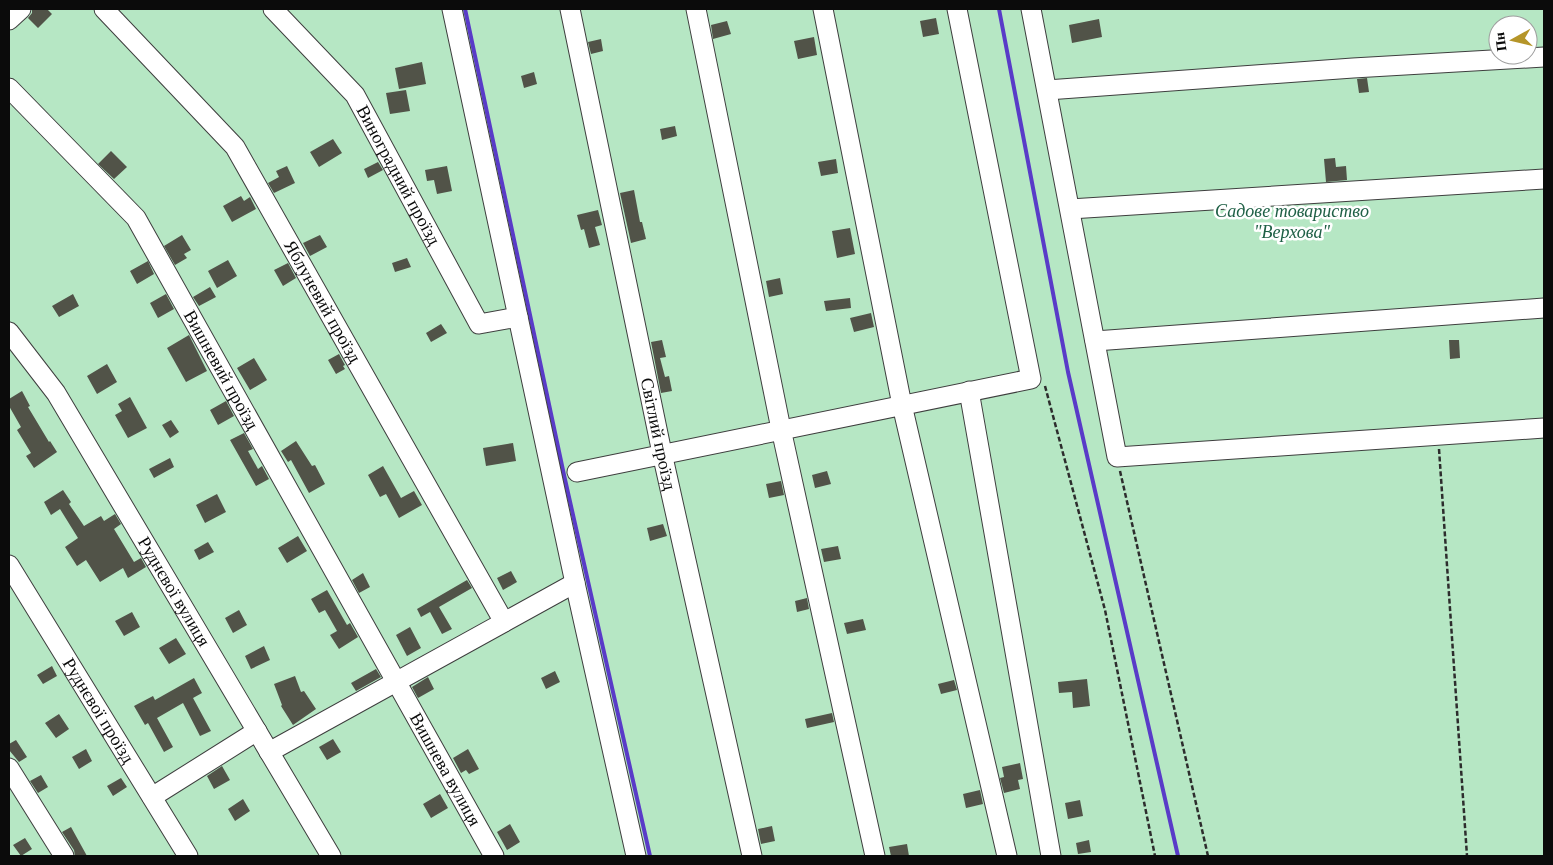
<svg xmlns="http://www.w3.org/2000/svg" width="1553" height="865" font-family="'Times New Roman',serif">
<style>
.green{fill:#b6e7c4;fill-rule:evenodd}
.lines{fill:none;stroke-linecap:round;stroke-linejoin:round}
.stream{stroke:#593bc8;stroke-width:4}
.building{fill:#515348}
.minor-casing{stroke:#3e3e3e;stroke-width:21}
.path{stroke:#2d2d2d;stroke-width:2.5;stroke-dasharray:5 2.5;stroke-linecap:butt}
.minor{stroke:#fff;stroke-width:19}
.labels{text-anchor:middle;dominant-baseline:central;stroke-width:5;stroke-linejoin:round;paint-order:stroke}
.street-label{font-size:18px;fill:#0b0b0b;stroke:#fff}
.park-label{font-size:18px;font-style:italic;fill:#1f6046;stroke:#fff}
</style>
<rect width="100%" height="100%" fill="#f2feea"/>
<path class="green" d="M9 9H1544V856H9ZM1498 25H1528V55H1498Z"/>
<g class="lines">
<path class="stream" d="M465 9 564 475 650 856
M999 9 1068 372 1178 856"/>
</g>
<path class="building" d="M32 9H47L52 14 38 28 28 18 32 13Z
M936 18 939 34 923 37 920 21Z
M1099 19 1102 37 1072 43 1069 25Z
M727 21 731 34 713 39 711 25Z
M814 37 817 55 798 59 794 41Z
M601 39 603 51 591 54 588 42Z
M422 62 426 84 399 89 395 68Z
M534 72 537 84 524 88 521 76Z
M1367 78 1369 92 1359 93 1357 79Z
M406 90 410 111 390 114 386 93Z
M675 126 677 136 662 140 660 129Z
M333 139 342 153 319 167 310 152Z
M111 151 127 167 114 179 98 164Z
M1335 158 1336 167 1346 166 1347 180 1326 182 1324 159Z
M836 159 838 173 821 176 818 162Z
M378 162 383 170 368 178 364 169Z
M287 166 295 183 274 193 268 183 279 177 276 171Z
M447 166 452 191 437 194 434 180 427 181 425 170Z
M634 190 640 222H642L646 239 631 243 620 193Z
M241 196 244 201 250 197 256 209 232 222 223 206Z
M598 210 602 225 595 227 600 245 589 248 584 229 581 230 577 215Z
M850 228 855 254 837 258 832 231Z
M182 235 191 250 184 254 187 258 175 265 164 246Z
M320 235 327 247 310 256 303 243Z
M407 258 411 267 395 272 392 263Z
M228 260 237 276 217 288 208 271Z
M148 261 154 274 137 284 130 271Z
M288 263 296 278 283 286 274 270Z
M780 278 783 294 769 297 766 281Z
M210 287 216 297 199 306 193 297Z
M73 294 79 306 59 317 52 306Z
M166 294 174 309 158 318 150 303Z
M850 298 851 308 826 311 824 301Z
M871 313 874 327 854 332 850 318Z
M441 324 447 333 431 342 426 333Z
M189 335 207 371 186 382 167 348Z
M662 340 666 357 660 358 665 377 669 376 672 391 661 393 651 342Z
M1449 340H1459L1460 358 1450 359Z
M339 354 345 365 343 366 345 369 336 374 328 360Z
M254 358 267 380 250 390 237 368Z
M107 364 117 382 97 394 87 376Z
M22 391 30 406 28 407 49 442 50 441 57 452 34 468 26 456 31 453 17 430 21 427 9 406V399Z
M130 397 147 428 128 438 115 415 122 411 118 404Z
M226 401 234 416 218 425 210 410Z
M171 420 179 432 170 438 162 425Z
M244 433 253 449 248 451 258 469 262 466 269 479 256 486 230 440Z
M296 441 312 466 315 465 325 484 309 493 291 460 288 462 281 451Z
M513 443 516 461 486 466 483 448Z
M170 458 174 467 154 478 149 469Z
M383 466 401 498 414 491 422 505 399 518 386 494 380 497 368 475Z
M827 471 831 484 815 488 812 475Z
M781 481 784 495 769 498 766 484Z
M63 490 71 502 69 504 84 526 101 516 104 521 115 514 121 524 114 529 134 562 141 558 146 567 128 578 123 568 100 582 86 560 77 566 65 547 78 538 60 509 51 515 44 502Z
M217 494 226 512 205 523 196 505Z
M663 524 667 536 650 541 647 528Z
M298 536 307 551 287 563 278 548Z
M208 542 214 552 199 560 194 550Z
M838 546 841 559 824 562 821 549Z
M511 571 517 582 503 590 497 578Z
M363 573 370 587 359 593 352 580Z
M467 580 472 588 439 607 452 629 442 634 430 612 421 617 417 609Z
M327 590 347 625 350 623 358 637 339 649 330 635 337 631 325 610 319 613 311 599Z
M807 598 809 609 797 612 795 601Z
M239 610 247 625 233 633 225 618Z
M132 612 140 627 124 636 115 621Z
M863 619 866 630 847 634 844 623Z
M410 627 421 648 407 656 396 635Z
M176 638 186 654 169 664 159 648Z
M264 646 270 660 251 669 245 656Z
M52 666 57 676 43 684 37 675Z
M376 669 381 677 356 691 351 683Z
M555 671 560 682 546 689 541 678Z
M295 676 301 692 304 691 316 709 293 725 281 706 282 705 274 684Z
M428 677 434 689 418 698 412 687Z
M194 678 202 693 193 698 211 731 200 736 183 703 157 718 173 747 164 752 148 723 145 725 134 706 153 696 155 700Z
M1087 679 1090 706 1073 708 1072 692 1059 693 1058 682Z
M954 680 957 690 941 694 938 684Z
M832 713 834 722 807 728 805 719Z
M59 714 69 729 56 738 45 723Z
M333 739 341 752 327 760 319 747Z
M16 740 27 757 19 762 9 750V744Z
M86 749 92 761 79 769 72 757Z
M468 749 479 769 469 774 466 770 461 773 453 758Z
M1020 763 1023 779 1018 780 1020 789 1004 793 1000 778 1004 777 1002 767Z
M222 766 230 780 214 789 207 776Z
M41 775 48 787 38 793 30 781Z
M121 778 127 787 113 796 107 786Z
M980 790 983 804 966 808 963 794Z
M440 794 448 808 431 818 423 804Z
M243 799 250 811 235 821 228 809Z
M1080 800 1083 816 1068 819 1065 803Z
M510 824 520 842 507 850 497 832Z
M772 826 775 841 761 844 758 829Z
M71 827 87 856H75L74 850 62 832Z
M25 838 32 849 21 856 13 845Z
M1089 840 1091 852 1078 854 1076 843Z
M907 844 909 856H891L889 847Z"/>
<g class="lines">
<g class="minor-casing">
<g id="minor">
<path id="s1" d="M104 9 235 147 504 622"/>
<path id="s2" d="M273 9 355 95 479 324 518 317"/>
<path d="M452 9 575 583 636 856"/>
<path id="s3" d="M570 9 662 453 752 856"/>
<path d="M696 9 781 429 875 856"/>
<path d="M823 9 902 405 1007 856"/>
<path d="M1031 9 1117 457 1544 428"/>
<path d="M9 20 21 9"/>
<path id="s4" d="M9 88 136 218 494 856"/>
<path d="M1047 90 1353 68 1544 57"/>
<path d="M1070 209 1544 179"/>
<path id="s5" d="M9 332 56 393 331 856"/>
<path d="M1095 341 1544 308"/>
<path d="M969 391 1051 856"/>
<path d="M577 472 1031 379 957 9"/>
<path id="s6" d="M9 565 188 856"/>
<path d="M269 752 575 583"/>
<path d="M9 768 64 856"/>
<path d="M152 797 257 731"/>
</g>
</g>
<path class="path" d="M1045 386 1105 610 1155 856
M1439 449 1467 856
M1120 471 1208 856"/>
<use href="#minor" class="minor"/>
</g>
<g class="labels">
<g class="street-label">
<text stroke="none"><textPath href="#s2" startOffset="210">Виноградний проїзд</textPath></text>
<text stroke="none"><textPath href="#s1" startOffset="368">Яблуневий проїзд</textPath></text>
<text stroke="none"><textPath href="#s4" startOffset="356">Вишневий проїзд</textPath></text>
<text stroke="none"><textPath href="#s3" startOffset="434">Світлий проїзд</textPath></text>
<text stroke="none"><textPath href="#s5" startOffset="308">Руднєвої вулиця</textPath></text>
<text stroke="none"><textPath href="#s6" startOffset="171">Руднєвої проїзд</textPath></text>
<text stroke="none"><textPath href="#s4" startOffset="814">Вишнева вулиця</textPath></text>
</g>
<g class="park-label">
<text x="1292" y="211">Садове товариство<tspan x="1292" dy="21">"Верхова"</tspan></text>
</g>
</g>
<rect width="1553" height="865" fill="none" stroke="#0b0b0b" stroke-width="20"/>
<g transform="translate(1513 40) rotate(262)"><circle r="24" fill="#ffffff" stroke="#9d9d9d"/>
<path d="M0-4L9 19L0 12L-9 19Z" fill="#b59529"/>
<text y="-8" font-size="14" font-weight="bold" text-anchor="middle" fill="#0b0b0b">Пн</text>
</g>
</svg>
